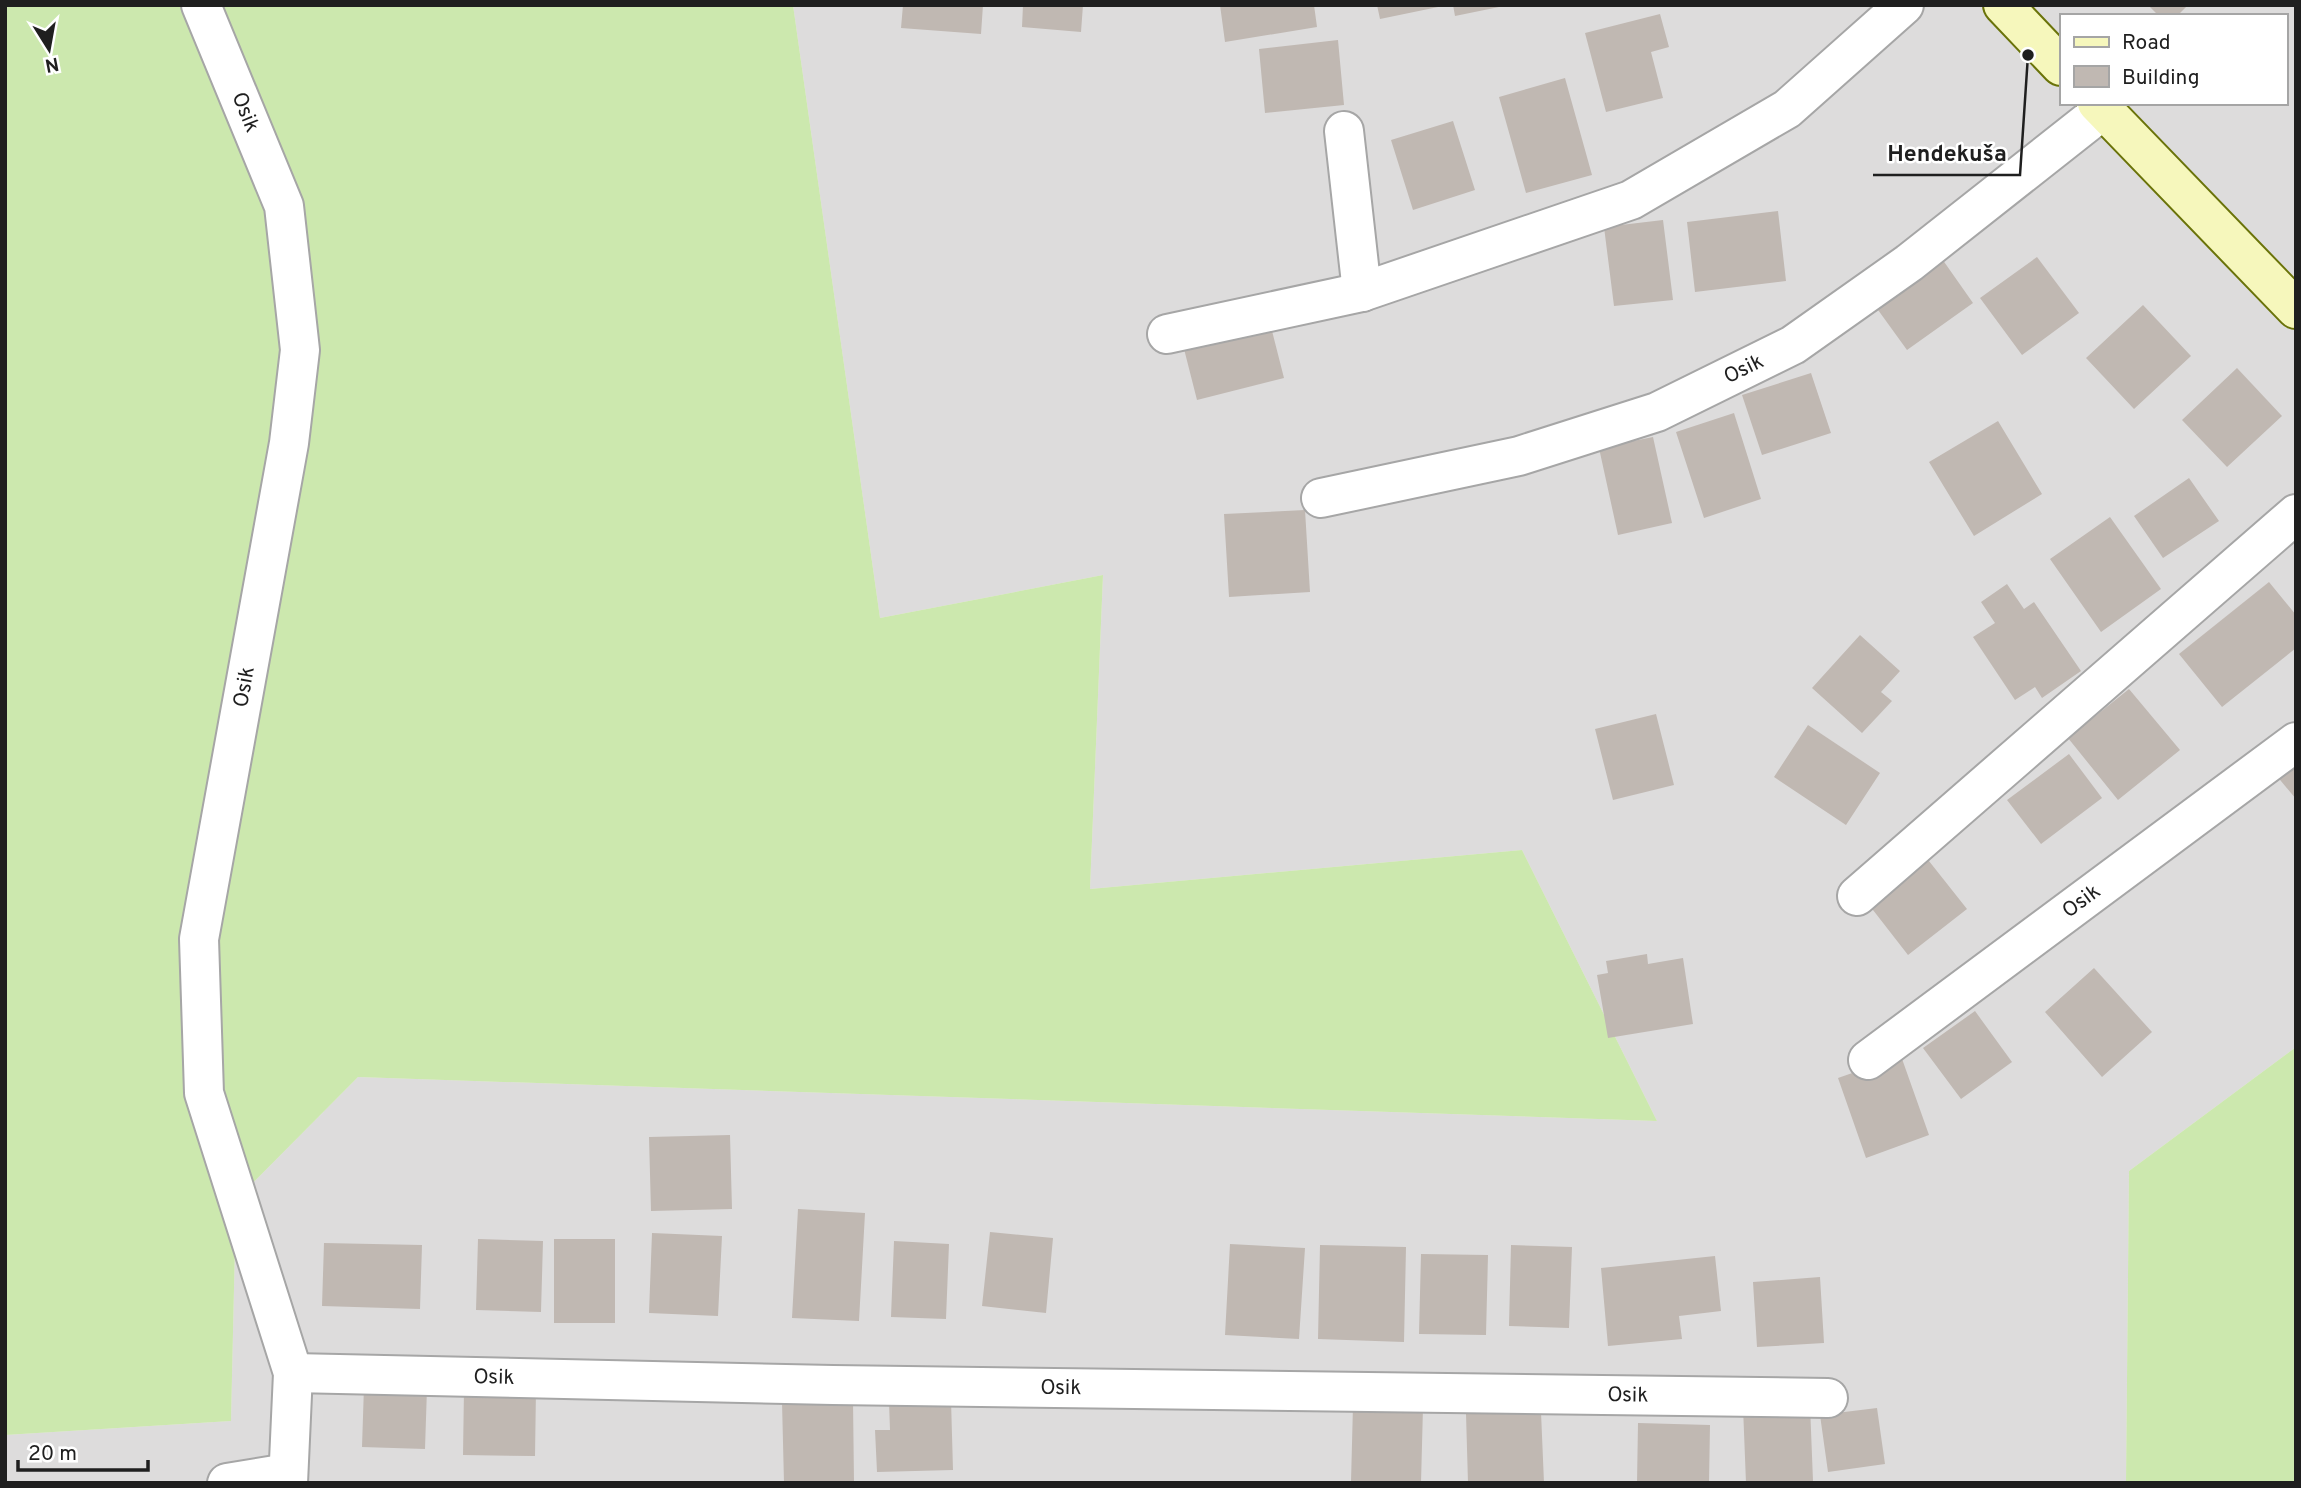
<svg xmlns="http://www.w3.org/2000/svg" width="2301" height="1488" font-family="Overpass,sans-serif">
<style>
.residential{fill:#dddcdc;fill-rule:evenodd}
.grass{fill:#cce8ae}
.building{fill:#c0b8b2}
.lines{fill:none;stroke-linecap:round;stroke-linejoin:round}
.minor-casing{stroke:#a6a6a6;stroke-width:42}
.secondary-casing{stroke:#6a7309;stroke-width:42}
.minor{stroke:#fff;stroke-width:38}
.secondary{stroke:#f6f7bc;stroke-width:38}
.labels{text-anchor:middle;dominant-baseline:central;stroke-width:5;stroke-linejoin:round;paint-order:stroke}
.street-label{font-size:21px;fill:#1f1f1f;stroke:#fff}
.leader{fill:none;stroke:#1f1f1f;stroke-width:2.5}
.callout-dot{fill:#1f1f1f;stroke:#fff;stroke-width:2.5}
.callout-label{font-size:23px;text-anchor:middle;font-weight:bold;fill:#1f1f1f;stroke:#fff;stroke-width:5;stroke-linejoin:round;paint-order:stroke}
</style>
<rect width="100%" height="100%" fill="#efece6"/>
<path class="residential" d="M793 5H2296V1047L2129 1171 2126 1483H5V1435L231 1421 236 1200 358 1077 1657 1121 1522 850 1090 889 1103 575 880 618ZM2061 16H2285V103H2061Z"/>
<path class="grass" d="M5 5H793L880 618 1103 575 1090 889 1522 850 1657 1121 358 1077 236 1200 231 1421 5 1435Z
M2296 1047V1483H2126L2129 1171Z"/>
<path class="building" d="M903 5H983L981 34 901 28Z
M1023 5H1083L1081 32 1022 27Z
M1220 5H1314L1317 27 1225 42Z
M1377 5H1443V6L1380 19Z
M1453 5H1503L1504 6 1455 16Z
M2148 5H2188L2177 16H2159Z
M1660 14 1669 47 1651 52 1663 98 1606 112 1585 33Z
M1338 40 1344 105 1265 113 1259 49Z
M1565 78 1592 175 1526 193 1499 97Z
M1453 121 1475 190 1413 210 1391 140Z
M1778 211 1786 281 1695 292 1687 222Z
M1663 220 1673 300 1614 306 1604 227Z
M1940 256 1973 303 1907 350 1873 303Z
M2037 257 2079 313 2022 355 1980 298Z
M2143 305 2191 356 2134 409 2086 358Z
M1270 323 1284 378 1197 400 1183 345Z
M2237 368 2282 416 2227 467 2182 420Z
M1811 373 1831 433 1762 455 1742 395Z
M1734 413 1761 499 1704 518 1676 432Z
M1998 421 2042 494 1974 536 1929 462Z
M1653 437 1672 523 1618 535 1599 448Z
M2189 478 2219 521 2163 558 2134 516Z
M1305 510 1310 592 1229 597 1224 514Z
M2110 517 2161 589 2101 632 2050 559Z
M2269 582 2296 615V648L2222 707 2179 654Z
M2007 584 2024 609 2034 602 2081 671 2042 698 2035 687 2015 700 1973 637 1995 623 1981 602Z
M1860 635 1900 671 1881 692 1892 701 1862 733 1812 688Z
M2129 689 2180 750 2118 800 2068 738Z
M1656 714 1674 785 1613 800 1595 729Z
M1808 725 1880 773 1846 825 1774 777Z
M2069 754 2102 798 2041 844 2007 800Z
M2296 758V799L2276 775Z
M1925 856 1967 909 1908 955 1866 901Z
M1647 954 1648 964 1683 958 1693 1024 1608 1038 1597 975 1608 973 1606 961Z
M2094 968 2152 1032 2102 1077 2045 1012Z
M1975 1011 2012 1062 1961 1099 1923 1048Z
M1901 1056 1929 1135 1866 1158 1838 1078Z
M730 1135 732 1209 651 1211 649 1137Z
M798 1209 865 1213 859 1321 792 1318Z
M990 1232 1053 1238 1046 1313 982 1306Z
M652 1233 722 1236 718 1316 649 1313Z
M478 1239 543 1241 541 1312 476 1310Z
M554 1239H615V1323H554Z
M894 1241 949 1244 946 1319 891 1317Z
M324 1243 422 1245 420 1309 322 1306Z
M1230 1244 1305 1248 1299 1339 1225 1335Z
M1320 1245 1406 1247 1404 1342 1318 1339Z
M1511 1245 1572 1247 1569 1328 1509 1326Z
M1421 1254 1488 1255 1486 1335 1419 1334Z
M1715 1256 1721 1311 1679 1316 1682 1339 1608 1346 1601 1268Z
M1820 1277 1824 1343 1757 1347 1753 1282Z
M364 1386 427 1388 425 1449 362 1447Z
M464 1389H536L535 1456 463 1455Z
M951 1400 953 1470 877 1472 875 1430H890L889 1402Z
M853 1401 854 1483H784L782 1402Z
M1353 1405 1423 1407 1421 1483 1351 1482Z
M1810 1405 1813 1481 1746 1483 1743 1407Z
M1877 1408 1885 1464 1828 1472 1820 1415Z
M1541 1412 1544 1483H1468L1466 1414Z
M1638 1423 1710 1425 1709 1483H1637Z"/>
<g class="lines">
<g class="minor-casing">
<g id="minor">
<path id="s1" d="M201 5 284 206 300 350 289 443 199 939 204 1093 293 1373 288 1483"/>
<path d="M1344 131 1362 292"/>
<path d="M1167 334 1362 292 1631 200 1787 109 1904 5"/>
<path id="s2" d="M1321 498 1519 456 1657 412 1793 345 1909 263 2103 110"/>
<path d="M1857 896 2296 514"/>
<path id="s3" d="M1868 1060 2296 742"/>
<path id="s4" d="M293 1373 833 1385 1828 1398"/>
<path d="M227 1483 288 1473"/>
</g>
</g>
<g class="secondary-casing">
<path id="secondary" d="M2003 5 2061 66
M2097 103 2296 309"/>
</g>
<use href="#minor" class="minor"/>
<use href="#secondary" class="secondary"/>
</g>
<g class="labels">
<g class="street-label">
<text stroke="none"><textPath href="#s1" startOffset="116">Osik</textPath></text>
<text stroke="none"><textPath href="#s2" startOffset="444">Osik</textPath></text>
<text transform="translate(245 687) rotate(-80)">Osik</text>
<text stroke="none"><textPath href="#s3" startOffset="266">Osik</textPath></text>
<text stroke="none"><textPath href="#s4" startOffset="201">Osik</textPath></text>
<text stroke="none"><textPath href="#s4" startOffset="768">Osik</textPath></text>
<text stroke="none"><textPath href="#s4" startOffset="1335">Osik</textPath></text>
</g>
</g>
<path class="leader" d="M2028 55L2020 175H1873"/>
<circle class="callout-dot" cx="2028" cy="55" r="7"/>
<g class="callout-label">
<text x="1947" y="161">Hendekuša</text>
</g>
<rect width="2301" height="1488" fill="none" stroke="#1f1f1f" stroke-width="14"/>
<rect x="2060" y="14" width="228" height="91" fill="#ffffff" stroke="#a5a5a5" stroke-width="2"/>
<rect x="2074" y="37" width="35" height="10" fill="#f6f7bc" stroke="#a5a5a5" stroke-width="2"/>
<text x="2122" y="49" font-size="21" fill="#1f1f1f">Road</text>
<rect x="2074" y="66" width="35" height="21" fill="#c0b8b2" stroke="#a5a5a5" stroke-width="2"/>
<text x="2122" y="84" font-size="21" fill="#1f1f1f">Building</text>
<g transform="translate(49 49) rotate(169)" stroke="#ffffff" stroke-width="5" paint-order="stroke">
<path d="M0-5L12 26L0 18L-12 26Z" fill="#1f1f1f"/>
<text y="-10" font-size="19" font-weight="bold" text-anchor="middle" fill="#1f1f1f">N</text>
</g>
<path d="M18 1460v10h130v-10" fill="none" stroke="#1f1f1f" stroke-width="3.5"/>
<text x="28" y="1460" font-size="21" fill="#1f1f1f" stroke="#ffffff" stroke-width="5" paint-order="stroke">20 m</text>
</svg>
